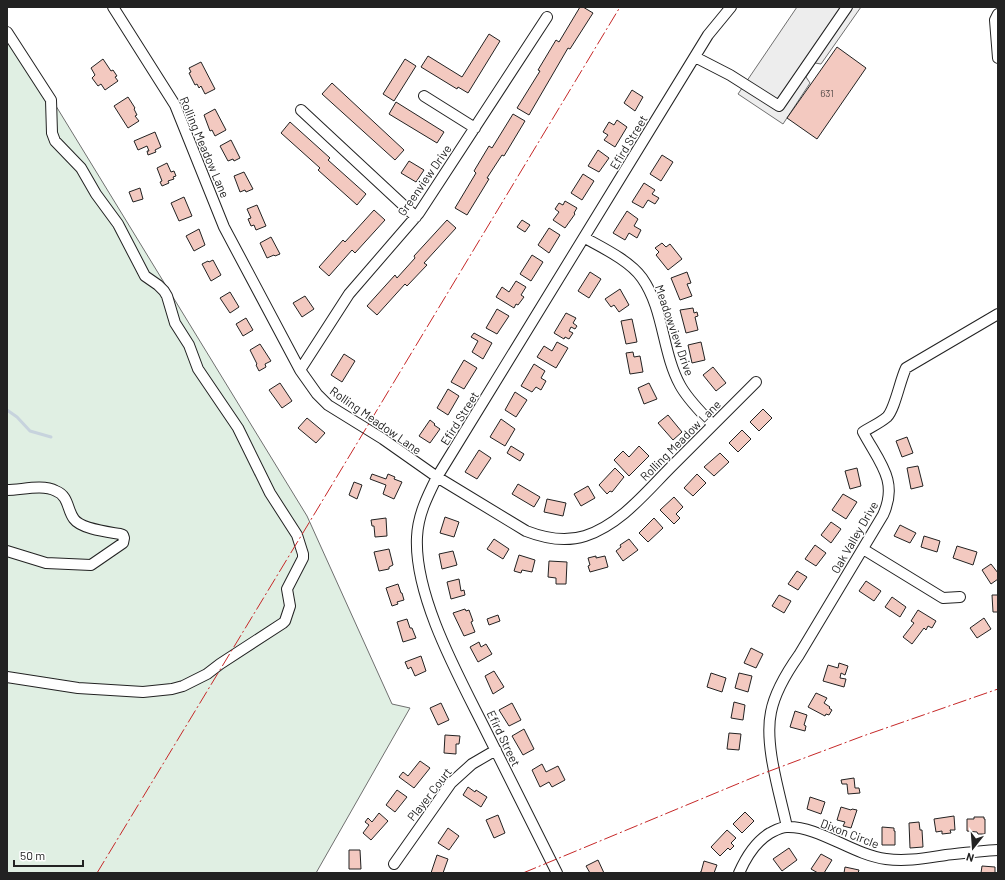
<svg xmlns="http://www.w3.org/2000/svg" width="1005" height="880" font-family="Barlow,sans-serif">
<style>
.green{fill:#e0efe3;stroke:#6f6f6f}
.parking{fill:#ededed;stroke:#6f6f6f}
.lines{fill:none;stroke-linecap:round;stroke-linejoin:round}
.stream{stroke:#c7d3dd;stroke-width:3}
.building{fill:#f3c9c0;stroke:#222}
.minor-casing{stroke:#222;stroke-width:12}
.minor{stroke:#fff;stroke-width:10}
.power{stroke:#c62828;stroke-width:1;stroke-dasharray:14 3 2 3;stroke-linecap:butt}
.labels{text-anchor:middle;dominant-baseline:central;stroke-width:3;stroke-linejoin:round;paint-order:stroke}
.number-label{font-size:10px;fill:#564c4a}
.street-label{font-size:12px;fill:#222;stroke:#fff}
</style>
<rect width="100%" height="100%" fill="#fff"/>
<path class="green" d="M7 26 307 516 392 704 410 708 316 873H7Z"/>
<path class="parking" d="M797 7H861L821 64 815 63 806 77 810 83 783 124 738 94Z"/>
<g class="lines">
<path class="stream" d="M7 410 17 417 30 431 51 437"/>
</g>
<path class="building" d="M580 7H583L593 13 570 49 568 48 529 115 517 108 540 71 538 70 556 40 559 42Z
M489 34 500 41 468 93 458 87 457 89 421 67 428 56 462 77Z
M837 47 866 68 817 139 787 118Z
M103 59 111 71 113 70 117 76 115 77 118 81 105 90 101 84 98 86 92 78 95 75 91 68Z
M405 59 416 66 394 101 383 94Z
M201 62 215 89 205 94 201 86 199 88 197 84 195 85 189 73 191 72 189 68Z
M332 83 404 150 395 160 322 94Z
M632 90 643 97 635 111 624 103Z
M128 97 135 108 134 109 137 115 135 116 139 121 128 128 114 106Z
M396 102 444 132 437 143 389 114Z
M215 109 226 130 215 136 212 130 210 131 204 115Z
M513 114 525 121 504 156 502 155 487 178 489 179 467 215 455 208 476 173 474 171 489 146 492 148Z
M617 120 627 127 615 147 604 140 608 135 603 132 609 122 614 125Z
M290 122 330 158 328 160 366 194 357 205 318 170 320 168 281 133Z
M155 132 161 147 155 150 156 152 148 155 147 151H149L147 146 138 150 134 141Z
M231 140 240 158 234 161 233 159 228 161 220 146Z
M598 150 609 158 599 172 588 166Z
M662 155 673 162 661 181 650 174Z
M409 161 424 170 416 182 401 173Z
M167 163 171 172 174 171 176 176 173 177 174 179 168 181 169 183 162 186 160 182 162 181 157 168Z
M244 172 253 189 246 192 245 190 240 192 234 176Z
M583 174 594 181 582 200 571 193Z
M644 183 655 190 652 194 659 198 655 204 648 200 643 208 632 202Z
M140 188 143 199 133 202 129 192Z
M184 197 192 216 179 221 171 203Z
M565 201 577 208 574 213 575 214 565 228 553 220 559 212 555 209 559 203 563 205Z
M257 205 266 226 256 230 254 225 251 226 248 219 251 218 247 209Z
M374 210 385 220 355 253 352 250 329 276 319 267 343 240 345 242Z
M627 211 638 219 634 226 641 230 637 238 629 233 625 240 613 233Z
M447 220 456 228 424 263 427 265 407 286 405 284 377 315 367 306 395 275 397 278 415 258 414 256Z
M522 220 530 225 525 232 517 227Z
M549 228 560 235 549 253 538 245Z
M199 229 205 245 194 251 186 236Z
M271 237 280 254 275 256 274 255 267 258 260 243Z
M662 243 666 247 670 244 682 259 668 270 656 255 659 252 655 248Z
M532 255 543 262 531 281 520 274Z
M213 260 221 275 211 281 202 264 208 261 209 262Z
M590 272 601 279 589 298 578 291Z
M687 272 691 283 687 284 692 296 680 300 671 278Z
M516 281 526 287 521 295 524 297 518 305 516 304 514 308 496 297 502 287 509 292Z
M620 289 629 305 619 312 614 305 611 307 605 299Z
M230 292 239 307 230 313 220 298Z
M305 296 314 309 302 317 293 303Z
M693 308 694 313 697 312 698 316 695 317 698 330 686 333 680 310Z
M497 309 509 316 497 334 486 328Z
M566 313 576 318 573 323 577 326 575 329 571 327 569 331 573 333 569 339 565 337 564 339 554 333Z
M246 318 253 330 243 336 236 324Z
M632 319 637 342 626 344 621 321Z
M474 333 492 343 483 359 472 352 478 341 471 337Z
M557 342 568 348 556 368 537 357 544 346 552 351Z
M701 342 705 360 692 363 688 345Z
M260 344 271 361 265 364 266 367 259 371 256 365 257 364 250 350Z
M633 352 634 357 640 356 643 372 630 374 626 353Z
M344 354 355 361 342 382 331 375Z
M464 360 477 368 464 389 451 382Z
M534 364 545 371 541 378 546 381 541 390 536 387 532 392 521 386Z
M713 367 726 383 716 391 703 375Z
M280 383 292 401 282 408 269 390Z
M649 383 657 399 644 404 638 388Z
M448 389 459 396 448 415 437 408Z
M515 392 527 400 516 417 505 410Z
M763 409 772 418 759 431 750 422Z
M668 415 682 432 673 440 658 423Z
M307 418 325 433 316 443 298 428Z
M501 419 515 429 505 446 490 437Z
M430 420 435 424 434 425 440 429 430 443 419 436Z
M742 430 751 439 738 452 729 443Z
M907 437 913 453 902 457 896 441Z
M511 446 524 454 520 461 507 453Z
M639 446 649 456 629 476 614 460 623 451 629 457Z
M479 450 491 458 477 479 465 472Z
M720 453 729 462 714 476 704 467Z
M918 466 923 486 911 489 907 468Z
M615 468 624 477 612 492 610 491 607 494 599 485Z
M857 468 861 486 850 489 845 471Z
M372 474 386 479 388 474 395 477 394 479 402 482 394 499 383 494 386 485 370 479Z
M697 474 706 483 693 496 684 488Z
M354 482 362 485 357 499 349 495Z
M518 484 540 497 534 507 512 494Z
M588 486 595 498 581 506 574 494Z
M843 494 857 502 846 519 832 510Z
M674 497 683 507 676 514 680 518 674 524 660 510Z
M547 499 566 503 563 516 544 512Z
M445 517 459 522 454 537 440 533Z
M386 518 387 536 375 537 374 526H372L371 520Z
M654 518 663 528 648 542 639 533Z
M831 522 841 529 831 543 821 535Z
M900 525 916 533 910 543 894 536Z
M924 536 940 541 937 552 921 547Z
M494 539 509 549 503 559 487 549Z
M629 539 638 550 623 561 616 551 621 547 620 545Z
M815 545 826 553 816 566 805 559Z
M957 546 977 552 973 565 953 558Z
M389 549 393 565 389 567V569L379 571 374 552Z
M453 551 457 565 442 569 439 554Z
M519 555 535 560 532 572 522 570 521 573 514 571Z
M596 556V558L605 556 608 567 590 572 588 566 590 565 588 558Z
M549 561 567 562 566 584H556V578L548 577Z
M991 564 998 573V579L991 584 982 570Z
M797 571 807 577 798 590 788 584Z
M459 579 461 591 464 590 465 595 451 599 447 582Z
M866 581 881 591 874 601 859 591Z
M398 584 401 593H402L404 600 397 602 398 604 392 606 386 588Z
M779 595 791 601 784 613 772 606Z
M992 595H998V612H993Z
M892 597 906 607 900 617 885 607Z
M465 609 466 611 469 610 473 621 471 622 475 632 464 636 453 613Z
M918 610 936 621 932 628 928 626 926 630 924 628 912 644 903 637 914 623 911 621Z
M498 615 500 621 489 625 487 619Z
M984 618 991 629 977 638 970 628Z
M407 619 410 628H412L416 638 403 642 397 622Z
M479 642 481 647 486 644 492 654 478 662 470 647Z
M751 648 763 654 756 668 744 663Z
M421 656 426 671 415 676 411 667 408 669 405 662Z
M839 663 848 666 845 675 841 673 840 678 846 679 844 687 823 681 828 665 838 668Z
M494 671 504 687 493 694 485 676Z
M711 673 726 678 722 692 707 687Z
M739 673 752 676 748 692 735 688Z
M816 693 827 698 824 703 830 707 829 708 832 710 829 715 826 714 825 716 808 707Z
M734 702 745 705 743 720 731 718Z
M441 703 449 720 438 725 430 708Z
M512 703 521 720 509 726 499 710Z
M795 711 807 715 804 725 806 726 805 731 790 727Z
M524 729 534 749 523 755 512 736Z
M729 733 741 734 739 750 727 749Z
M445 735 460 736 459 744H456V754L444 753Z
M420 761 430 768 414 788 399 777 403 772 408 776Z
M542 764 546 772 558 766 565 780 552 787 549 782 540 787 532 770Z
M854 778 855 788H859L860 793 848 794 847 784H842L841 780Z
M468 787 475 792 476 790 487 797 481 807 463 795Z
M397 790 407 797 395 812 386 805Z
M810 797 825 802 821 814 807 809Z
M841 807 851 810 852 809 857 810 851 828 843 826 845 822 837 820Z
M745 812 754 821 742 833 733 824Z
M379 813 388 821 371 840 363 833 369 825 365 822 368 818 372 822Z
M498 815 505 833 494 838 486 820Z
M954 816 955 830H950L951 833 942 834V831L936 832 934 819Z
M974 817H984V819H985V834H978L977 832 967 831V819H974Z
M919 822 920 830H922L923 847 910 848 909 823Z
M882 827 894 828V831H895V845H882Z
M448 828 459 836 449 850 438 843Z
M727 830 736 838 731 843 734 846 730 850 728 848 720 856 711 847Z
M789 848 797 860 782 871 773 859Z
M349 850H360L361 869H349Z
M821 854 832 860 824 873H818L811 869Z
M437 855 448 859 443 873H431Z
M598 860 604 873H590L586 866Z
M704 861 717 865 714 873H699L700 872H701Z
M982 866 995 867V873H981Z
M845 867 859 870 858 873H844Z"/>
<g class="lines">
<g class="minor-casing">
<path id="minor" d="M113 7 175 105 224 227 300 370 317 394 328 405 383 439 437 477 526 531C544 538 566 542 585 536 621 524 646 492 672 466 700 438 728 410 756 382
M998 14 995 20 998 58
M7 32 51 100 52 133 55 141 81 168 96 194 118 224 145 276 158 285 164 291 167 296 175 323 189 345 198 369 238 428 270 493 297 535 303 554V558L287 589 290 606 285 621 283 623 220 664 207 674 183 686 172 689 143 692 78 688 7 677
M695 57 730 75 779 106 847 7
M424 96 475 128
M301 110 416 217
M585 238C603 248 630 261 642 278 664 309 662 352 680 385 688 400 702 413 713 425
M300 370 349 294 419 213 547 17
M7 490C22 490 42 484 56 491 69 496 67 510 74 519 81 529 109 532 120 534L123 535 124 538 123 543 91 565 46 563 7 551
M863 549 943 598 960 597
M787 827C780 794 764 745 771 712 775 691 787 672 799 655L883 515C899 481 879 462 863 432 871 427 880 423 887 417 895 409 900 380 906 368L998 314
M394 864 451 783 472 764 496 750
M557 873C533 824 508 776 484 727 458 675 414 596 417 537 418 515 427 497 437 477L708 35 731 7
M739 873C746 857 755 842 770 833 776 830 781 827 787 827 819 826 853 855 886 859 906 862 926 858 946 855 964 853 981 851 998 850"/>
</g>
<use href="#minor" class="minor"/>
<path class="power" d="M97 873 318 508 620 7
M523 873 759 775 863 736 998 689"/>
</g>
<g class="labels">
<g class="number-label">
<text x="827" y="93">631</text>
</g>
<g class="street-label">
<text transform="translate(628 142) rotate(-59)">Efird Street</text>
<text transform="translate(205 147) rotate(67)">Rolling Meadow Lane</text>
<text transform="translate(424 180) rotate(-55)">Greenview Drive</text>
<text transform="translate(675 330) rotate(71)">Meadowview Drive</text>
<text transform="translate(459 418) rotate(-58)">Efird Street</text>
<text transform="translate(376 420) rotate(35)">Rolling Meadow Lane</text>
<text transform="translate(680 440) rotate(-45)">Rolling Meadow Lane</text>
<text transform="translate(854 537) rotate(-60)">Oak Valley Drive</text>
<text transform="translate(504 738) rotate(64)">Efird Street</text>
<text transform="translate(429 794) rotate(-52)">Player Court</text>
<text transform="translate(850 833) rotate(21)">Dixon Circle</text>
</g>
</g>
<rect width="1005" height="880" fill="none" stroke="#222222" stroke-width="16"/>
<g transform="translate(973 848) rotate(197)" stroke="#ffffff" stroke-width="3" paint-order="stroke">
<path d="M0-3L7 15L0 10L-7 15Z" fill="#222222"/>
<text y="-6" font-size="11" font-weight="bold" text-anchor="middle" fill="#222222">N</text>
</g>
<path d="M14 860v6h69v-6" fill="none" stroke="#222222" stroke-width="2"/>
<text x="20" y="860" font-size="12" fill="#222222" stroke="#ffffff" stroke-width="3" paint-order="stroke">50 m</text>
</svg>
